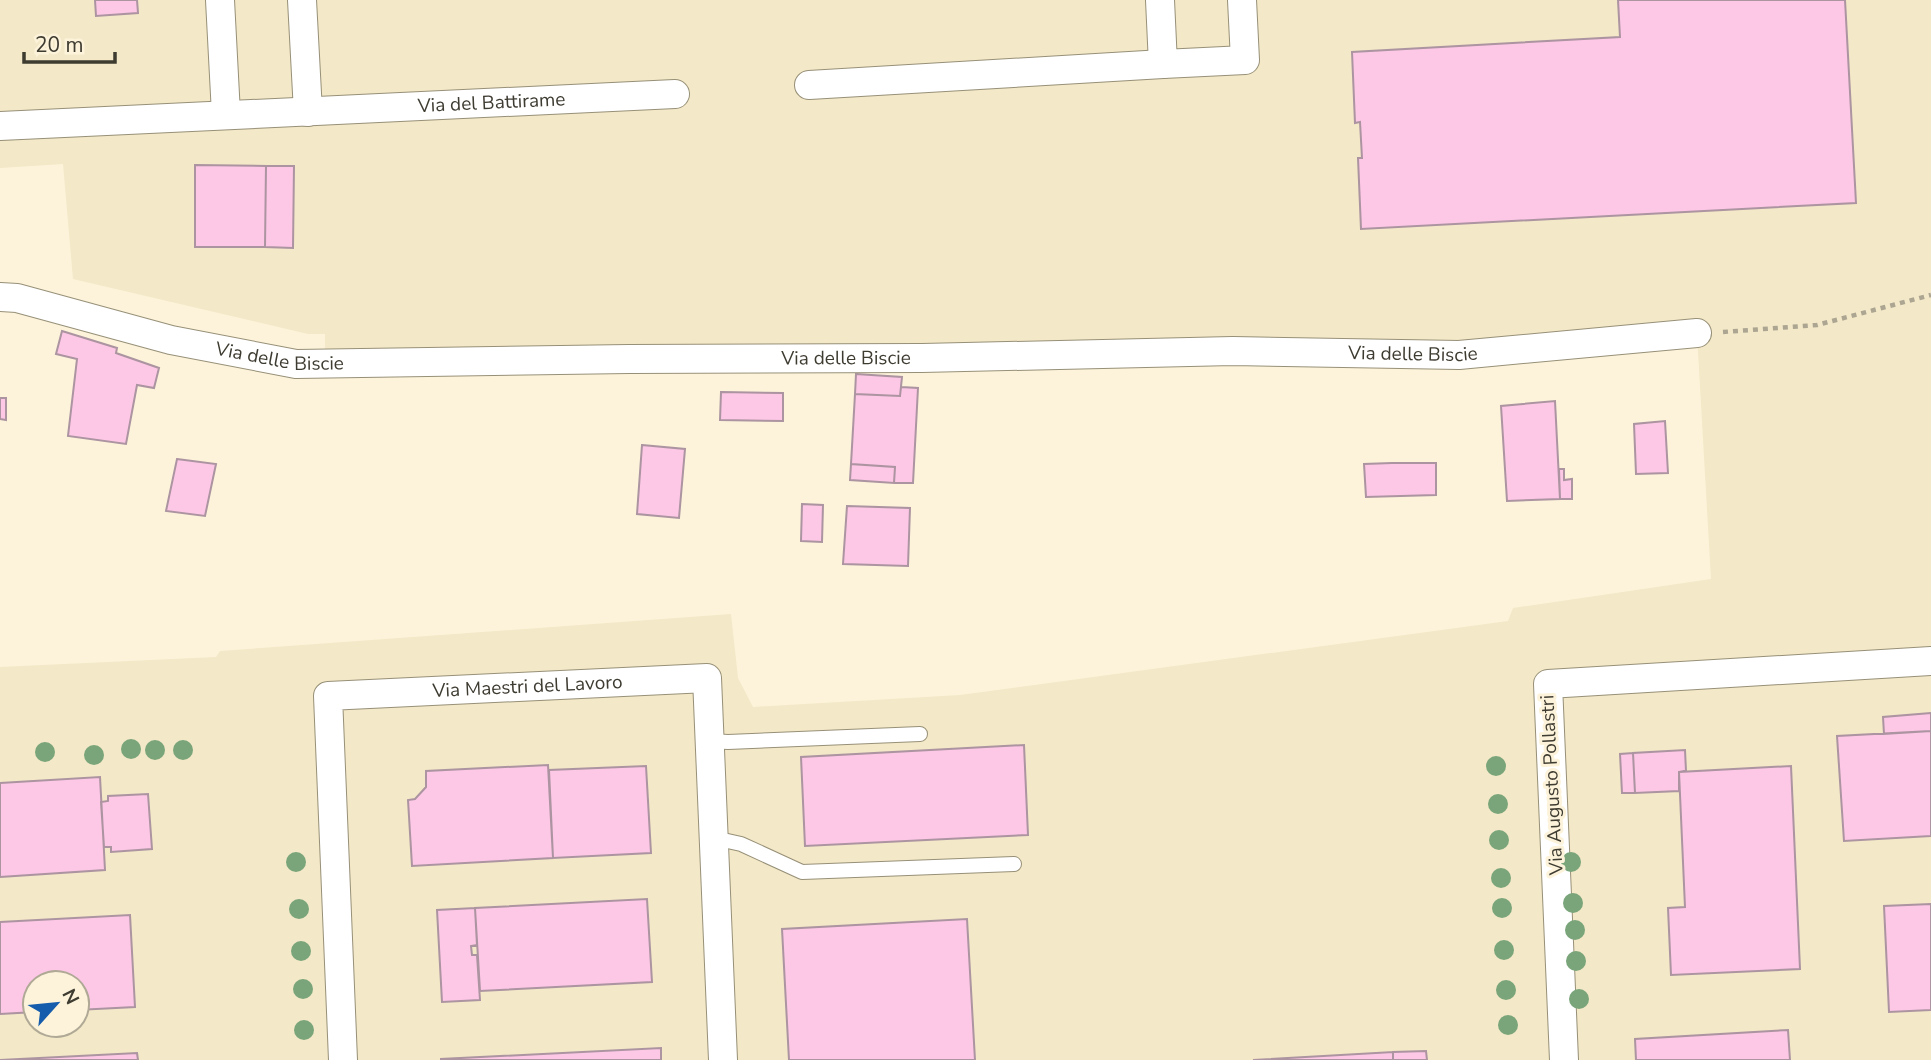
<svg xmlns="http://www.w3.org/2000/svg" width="1931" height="1060" font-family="'Nunito Sans',sans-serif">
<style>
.built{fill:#f3e8c7;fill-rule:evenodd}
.building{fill:#fdc7e6;stroke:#ac94a1;stroke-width:2}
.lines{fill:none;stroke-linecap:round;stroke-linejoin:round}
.service-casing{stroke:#979078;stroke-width:16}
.minor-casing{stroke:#979078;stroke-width:30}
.path{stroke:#aba592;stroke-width:4.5;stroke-dasharray:5 5;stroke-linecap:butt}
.service{stroke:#fff;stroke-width:14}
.minor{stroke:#fff;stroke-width:28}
.tree{fill:#7aa57a}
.labels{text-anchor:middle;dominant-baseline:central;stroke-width:6;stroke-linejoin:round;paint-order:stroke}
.street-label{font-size:19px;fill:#3e3b31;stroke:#fcf3da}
</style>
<rect width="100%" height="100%" fill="#fcf3da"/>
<path class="built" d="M0 0H1931V1060H0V667L216 657 220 651 731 614 738 678 753 707 960 695 1508 621 1513 608 1711 579 1697 334 1537 352 325 357V334H308L73 279 63 164 0 168ZM35 983H77V1025H35Z"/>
<path class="building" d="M95 0H137L138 13 96 16Z
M1618 0H1845L1856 203 1361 229 1358 158H1362L1360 122 1355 123 1352 52 1620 37Z
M195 165 266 166 265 247H195Z
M266 166H294L293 248 265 247Z
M62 331 117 348 116 353 159 368 154 388 137 385 126 444 68 436 77 359 56 354Z
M856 374 902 377 900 396 855 394Z
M901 387 918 388 913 483H894L895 467 851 464 855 394 900 396Z
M721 392 783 393V421L720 420Z
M0 398H6V420L0 419Z
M1555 401 1560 499 1507 501 1501 406Z
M1665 421 1668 473 1636 474 1634 424Z
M642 445 685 449 679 518 637 514Z
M177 459 216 464 205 516 166 511Z
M1392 463H1436V495L1366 497 1364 464Z
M851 464 895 467 894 483 850 480Z
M1559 469H1564V480L1572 479V499H1560Z
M802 504 823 505 822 542 801 541Z
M847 506 910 508 908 566 843 564Z
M1931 713V731L1884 734 1883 717Z
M1931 731V836L1844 841 1837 736Z
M1024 745 1028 835 805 846 801 757Z
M1685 750 1686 771 1679 772V791L1635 793 1633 753Z
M1633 753 1635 793H1622L1620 754Z
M548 765 553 858 412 866 408 800 415 799 426 787V771Z
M646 766 651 853 553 858 549 770Z
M1791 766 1800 969 1671 975 1668 908 1685 907 1679 772Z
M100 777 105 870 0 877V783Z
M148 794 152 849 111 852V847H104L101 802 108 801V796Z
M647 899 652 982 480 991 475 908Z
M1931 904V1010L1889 1012 1884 906Z
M475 908 477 945 471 946 472 955H477L480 1000 442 1002 437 910Z
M130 915 135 1007 77 1010V983H35V1012L0 1014V922Z
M967 919 975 1060H789L782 929Z
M1788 1030 1790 1060H1636L1635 1039Z
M661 1048V1060H441V1059Z
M1426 1051 1427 1060H1393V1052Z
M1393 1052V1060H1253Z
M137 1053 138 1060H0Z"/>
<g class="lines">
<g class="service-casing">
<path id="service" d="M710 741 728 742 920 734
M714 838 741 844 802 872 1014 864"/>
</g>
<g class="minor-casing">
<g id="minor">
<path d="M220 0 226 114"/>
<path d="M302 0 308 112"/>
<path d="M1160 0 1163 64 1245 60 1242 0"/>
<path d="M809 85 1163 64"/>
<path id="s1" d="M0 126 675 94"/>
<path id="s2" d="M0 297 17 298 171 340 296 364 629 359 922 358 1233 351 1459 355 1697 333"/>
<path id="s3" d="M343 1060 328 696 707 678 723 1060"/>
<path d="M1564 1060 1548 684 1931 661"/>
</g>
</g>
<path class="path" d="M1723 332 1817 325 1931 295"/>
<use href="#service" class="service"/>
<use href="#minor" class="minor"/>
</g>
<g class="tree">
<circle cx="131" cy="749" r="10"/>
<circle cx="155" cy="750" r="10"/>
<circle cx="183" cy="750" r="10"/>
<circle cx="45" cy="752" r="10"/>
<circle cx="94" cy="755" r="10"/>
<circle cx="1496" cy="766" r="10"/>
<circle cx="1498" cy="804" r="10"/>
<circle cx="1499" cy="840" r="10"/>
<circle cx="296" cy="862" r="10"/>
<circle cx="1571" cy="862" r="10"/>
<circle cx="1501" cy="878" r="10"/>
<circle cx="1573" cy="903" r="10"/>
<circle cx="1502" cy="908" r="10"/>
<circle cx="299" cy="909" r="10"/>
<circle cx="1575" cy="930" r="10"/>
<circle cx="1504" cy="950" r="10"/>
<circle cx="301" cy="951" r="10"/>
<circle cx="1576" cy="961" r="10"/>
<circle cx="303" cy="989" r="10"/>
<circle cx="1506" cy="990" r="10"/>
<circle cx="1579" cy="999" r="10"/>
<circle cx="1508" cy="1025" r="10"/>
<circle cx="304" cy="1030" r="10"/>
</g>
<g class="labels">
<g class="street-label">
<text stroke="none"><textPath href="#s1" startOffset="492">Via del Battirame</textPath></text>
<text stroke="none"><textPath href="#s2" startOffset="1421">Via delle Biscie</textPath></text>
<text stroke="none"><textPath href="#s2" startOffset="287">Via delle Biscie</textPath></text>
<text stroke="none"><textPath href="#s2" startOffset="854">Via delle Biscie</textPath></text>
<text stroke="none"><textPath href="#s3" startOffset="564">Via Maestri del Lavoro</textPath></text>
<text transform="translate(1552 785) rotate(-93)">Via Augusto Pollastri</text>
</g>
</g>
<g transform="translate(56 1004) rotate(63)"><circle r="33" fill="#fcf3da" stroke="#b0a996" stroke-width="2"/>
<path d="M0-5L12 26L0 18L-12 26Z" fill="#155cac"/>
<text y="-10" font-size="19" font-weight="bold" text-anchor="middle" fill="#3e3b31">N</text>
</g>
<path d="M24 52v10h91v-10" fill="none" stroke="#3e3b31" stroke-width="3.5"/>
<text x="35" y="52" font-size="21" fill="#3e3b31" stroke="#fcf3da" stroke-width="5" paint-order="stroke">20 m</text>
</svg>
